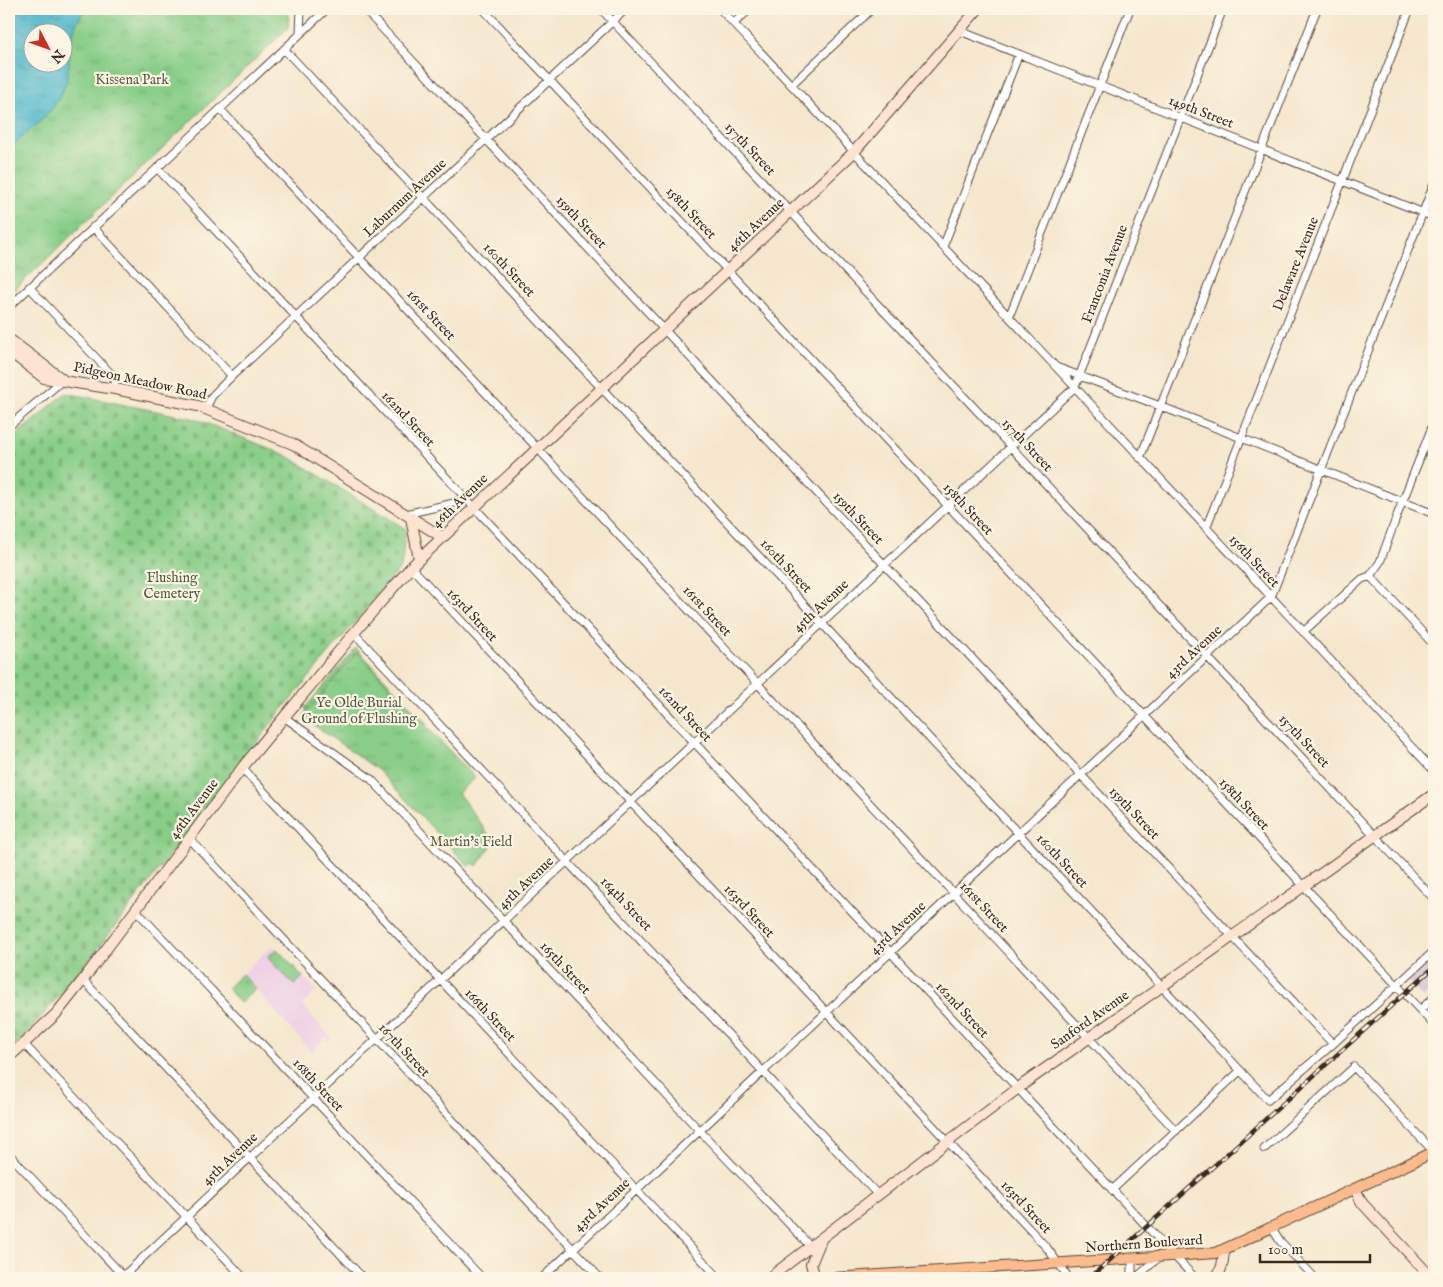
<svg xmlns="http://www.w3.org/2000/svg" width="1443" height="1287" font-family="'IM FELL English',serif">
<style>
.built{fill:#efd0e6}
.railway{fill:#cdbed2}
.grass{fill:url(#grass-dots);stroke:#627c53}
.cemetery{fill:url(#cemetery-stones);stroke:#627c53}
.park{fill:url(#park-tufts);stroke:#627c53;fill-rule:evenodd}
.garden{fill:#88ce88;stroke:#627c53}
.water{fill:url(#water-ripples);stroke:#447174;fill-rule:evenodd}
.lines{fill:none;stroke-linecap:round;stroke-linejoin:round}
.street-casing{stroke:#574638;stroke-width:9}
.secondary-casing{stroke:#574638;stroke-width:12}
.primary-casing{stroke:#574638;stroke-width:12}
.street{stroke:#fff;stroke-width:7}
.secondary{stroke:#fde4d1;stroke-width:10}
.primary{stroke:#fbbb8c;stroke-width:10}
.rail-casing{stroke:#3b2a1e;stroke-width:4.5}
.rail{stroke:#fcf5e5;stroke-width:2.5;stroke-dasharray:8;stroke-linecap:butt}
.labels{text-anchor:middle;dominant-baseline:central;stroke-width:4.5;stroke-linejoin:round;paint-order:stroke}
.park-label{font-size:14px;fill:#525b3e;stroke:#fcf5e5}
.street-label{font-size:14px;fill:#3b2a1e;stroke:#fcf5e5}
</style>
<defs>
<pattern id="grass-dots" width="8" height="8" patternUnits="userSpaceOnUse" patternTransform="scale(1.25)"><rect width="8" height="8" fill="#88ce88"/><path d="M2 2h.1M6 6h.1" fill="none" stroke="#76b175" stroke-width="1.8" stroke-linecap="round"/></pattern>
<pattern id="cemetery-stones" width="16" height="16" patternUnits="userSpaceOnUse" patternTransform="scale(1.25)"><rect width="16" height="16" fill="#88ce88"/><path d="M2 7V4a2 2 0 0 1 4 0v3zM10 15v-3a2 2 0 0 1 4 0v3z" fill="#76b175"/></pattern>
<pattern id="park-tufts" width="24" height="20" patternUnits="userSpaceOnUse" patternTransform="scale(1.25)"><rect width="24" height="20" fill="#88ce88"/><path d="M3 7l-1-3M5 7V3M7 7l1-3M15 17l-1-3M17 17v-4M19 17l1-3" fill="none" stroke="#76b175"/></pattern>
<pattern id="water-ripples" width="26" height="14" patternUnits="userSpaceOnUse" patternTransform="scale(1.25)"><rect width="26" height="14" fill="#4eb8cb"/><path d="M2 4q2-2 4 0t4 0M15 11q2-2 4 0t4 0" fill="none" stroke="#4296a4"/></pattern>
</defs>
<rect width="100%" height="100%" fill="#fcf5e5"/>
<filter id="ink" filterUnits="userSpaceOnUse"><feTurbulence type="fractalNoise" baseFrequency=".02" numOctaves="2"/><feDisplacementMap in="SourceGraphic" scale="10" xChannelSelector="R" yChannelSelector="G"/><feConvolveMatrix kernelMatrix="1 2 1 2 8 2 1 2 1" color-interpolation-filters="sRGB"/></filter>
<filter id="wash" filterUnits="userSpaceOnUse"><feTurbulence type="fractalNoise" baseFrequency=".0096" numOctaves="4" result="noise"/><feDisplacementMap in="SourceGraphic" scale="20" xChannelSelector="R" yChannelSelector="G"/><feGaussianBlur stdDeviation="1.12" result="paint"/><feColorMatrix in="noise" values="0 0 0 0 0 0 0 0 0 0 0 0 0 0 0 0 0 1.4 0 .05"/><feComposite in="paint" operator="in"/></filter>
<g filter="url(#wash)">
<rect width="100%" height="100%" fill="#f5e7cd"/>
<path class="built" d="M273 945 317 991 302 1005 332 1038 328 1041 325 1038 311 1052 256 989 240 1003 227 988Z"/>
<path class="railway" d="M1434 958V988L1423 998 1408 981Z"/>
<path class="grass" d="M356 648 427 724 425 726 307 712 305 708 351 654 355 655 352 652Z"/>
<path class="cemetery" d="M66 393 196 419 286 455 406 529 401 567 281 711 79 973 20 1041 9 1051V441Z"/>
<path class="park" d="M9 9H289L288 28 9 295ZM32 32H62V62H32Z
M357 652 475 778 458 793 494 842 477 866 473 863 469 867 378 770 304 718 305 714Z
M242 974 256 989 240 1003 227 988Z"/>
<path class="garden" d="M277 949 303 977 294 985 267 957Z"/>
<path class="water" d="M9 9H86C66 32 73 56 66 82 58 111 31 130 9 148ZM32 32H62V62H32Z"/>
</g>
<g filter="url(#ink)">
<g class="lines">
<g class="street-casing">
<path id="street" d="M364 9 1333 1044
M483 9 1434 1025
M601 9 1434 899
M720 9 1056 367 1160 406 1434 514
M734 23 750 9
M960 31 1434 217
M300 34 301 9
M284 49 1268 1100 1333 1044 1434 951
M791 85 872 9
M220 109 1176 1131
M157 168 1195 1278
M93 227 232 376
M943 247 1019 54
M29 287 115 378V389
M9 307 327 9
M1009 317 1130 9
M1057 368 1434 771
M206 408 212 396 232 376 626 9
M9 426 63 380
M1140 458 1317 9
M406 514 467 500
M1206 528 1410 9
M411 567 1047 1248 1066 1274 1064 1278
M1370 576 1434 645
M1303 632 1362 579 1370 576 1380 562 1398 513 1434 422
M354 633 878 1195
M284 717 371 779 700 1131 813 1249
M242 768 719 1278
M189 838 600 1278
M135 909 482 1278
M83 980 363 1278
M1420 1010 1434 997
M24 1044 244 1278
M1264 1149 1354 1067 1434 1152
M9 1154 125 1278
M1112 1190 1240 1071
M1272 1228 1280 1241 1315 1278
M121 1278 1075 387 1223 9
M542 1278 1271 597 1434 184
M1132 1278V1259
M1136 1278 1159 1257"/>
</g>
<g class="secondary-casing">
<path id="secondary" d="M9 339 62 379
M9 351 44 378 115 389 198 406 293 444 442 537
M411 518 419 559
M9 1057 56 1014 83 980 242 768 354 633 411 567 854 152 978 9
M1355 1189 1362 1203 1432 1278
M769 1278 1025 1083 1434 794
M815 1278 811 1264 821 1240
M1215 1278C1223 1270 1223 1261 1224 1250"/>
</g>
<g class="primary-casing">
<path id="primary" d="M833 1278 1216 1253 1434 1152"/>
</g>
<use href="#street" class="street"/>
<use href="#secondary" class="secondary"/>
<use href="#primary" class="primary"/>
<g class="rail-casing">
<path id="rail" d="M1090 1278 1434 967"/>
</g>
<use href="#rail" class="rail"/>
</g>
</g>
<g class="labels">
<g class="park-label">
<text x="132" y="80">Kissena Park</text>
<text x="172" y="578">Flushing<tspan x="172" dy="16">Cemetery</tspan></text>
<text x="359" y="703">Ye Olde Burial<tspan x="359" dy="16">Ground of Flushing</tspan></text>
<text x="471" y="842">Martin's Field</text>
</g>
<g class="street-label">
<text transform="translate(1201 112) rotate(21)">149th Street</text>
<text transform="translate(750 149) rotate(47)">157th Street</text>
<text transform="translate(405 198) rotate(-43)">Laburnum Avenue</text>
<text transform="translate(691 213) rotate(47)">158th Street</text>
<text transform="translate(581 222) rotate(47)">159th Street</text>
<text transform="translate(756 225) rotate(-43)">46th Avenue</text>
<text transform="translate(1296 264) rotate(-68)">Delaware Avenue</text>
<text transform="translate(509 270) rotate(47)">160th Street</text>
<text transform="translate(1105 274) rotate(-69)">Franconia Avenue</text>
<text transform="translate(431 315) rotate(47)">161st Street</text>
<text transform="translate(140 381) rotate(12)">Pidgeon Meadow Road</text>
<text transform="translate(408 419) rotate(47)">162nd Street</text>
<text transform="translate(1027 445) rotate(47)">157th Street</text>
<text transform="translate(460 501) rotate(-44)">46th Avenue</text>
<text transform="translate(968 509) rotate(47)">158th Street</text>
<text transform="translate(858 518) rotate(47)">159th Street</text>
<text transform="translate(1254 561) rotate(47)">156th Street</text>
<text transform="translate(786 566) rotate(47)">160th Street</text>
<text transform="translate(821 606) rotate(-43)">45th Avenue</text>
<text transform="translate(707 611) rotate(47)">161st Street</text>
<text transform="translate(472 615) rotate(47)">163rd Street</text>
<text transform="translate(1194 652) rotate(-43)">43rd Avenue</text>
<text transform="translate(685 714) rotate(47)">162nd Street</text>
<text transform="translate(1304 741) rotate(47)">157th Street</text>
<text transform="translate(1244 804) rotate(47)">158th Street</text>
<text transform="translate(194 809) rotate(-53)">46th Avenue</text>
<text transform="translate(1134 813) rotate(47)">159th Street</text>
<text transform="translate(1062 861) rotate(47)">160th Street</text>
<text transform="translate(526 883) rotate(-43)">45th Avenue</text>
<text transform="translate(626 904) rotate(47)">164th Street</text>
<text transform="translate(984 907) rotate(47)">161st Street</text>
<text transform="translate(749 911) rotate(47)">163rd Street</text>
<text transform="translate(898 928) rotate(-43)">43rd Avenue</text>
<text transform="translate(565 968) rotate(47)">165th Street</text>
<text transform="translate(962 1010) rotate(47)">162nd Street</text>
<text transform="translate(490 1015) rotate(47)">166th Street</text>
<text transform="translate(1090 1020) rotate(-35)">Sanford Avenue</text>
<text transform="translate(404 1050) rotate(47)">167th Street</text>
<text transform="translate(318 1085) rotate(47)">168th Street</text>
<text transform="translate(230 1159) rotate(-43)">45th Avenue</text>
<text transform="translate(602 1205) rotate(-43)">43rd Avenue</text>
<text transform="translate(1026 1207) rotate(47)">163rd Street</text>
<text transform="translate(1144 1244) rotate(-4)">Northern Boulevard</text>
</g>
</g>
<rect width="1443" height="1287" fill="none" stroke="#fcf5e5" stroke-width="30"/>
<g transform="translate(48 48) rotate(131)"><circle r="24" fill="#fcf5e5" stroke="#afa495"/>
<path d="M0-4L9 19L0 12L-9 19Z" fill="#c8321e"/>
<text y="-8" font-size="14" font-weight="bold" text-anchor="middle" fill="#3b2a1e">N</text>
</g>
<path d="M1260 1254v8h110v-8" fill="none" stroke="#3b2a1e" stroke-width="2.5"/>
<text x="1268" y="1254" font-size="15" fill="#3b2a1e" stroke="#fcf5e5" stroke-width="4" paint-order="stroke">100 m</text>
</svg>
